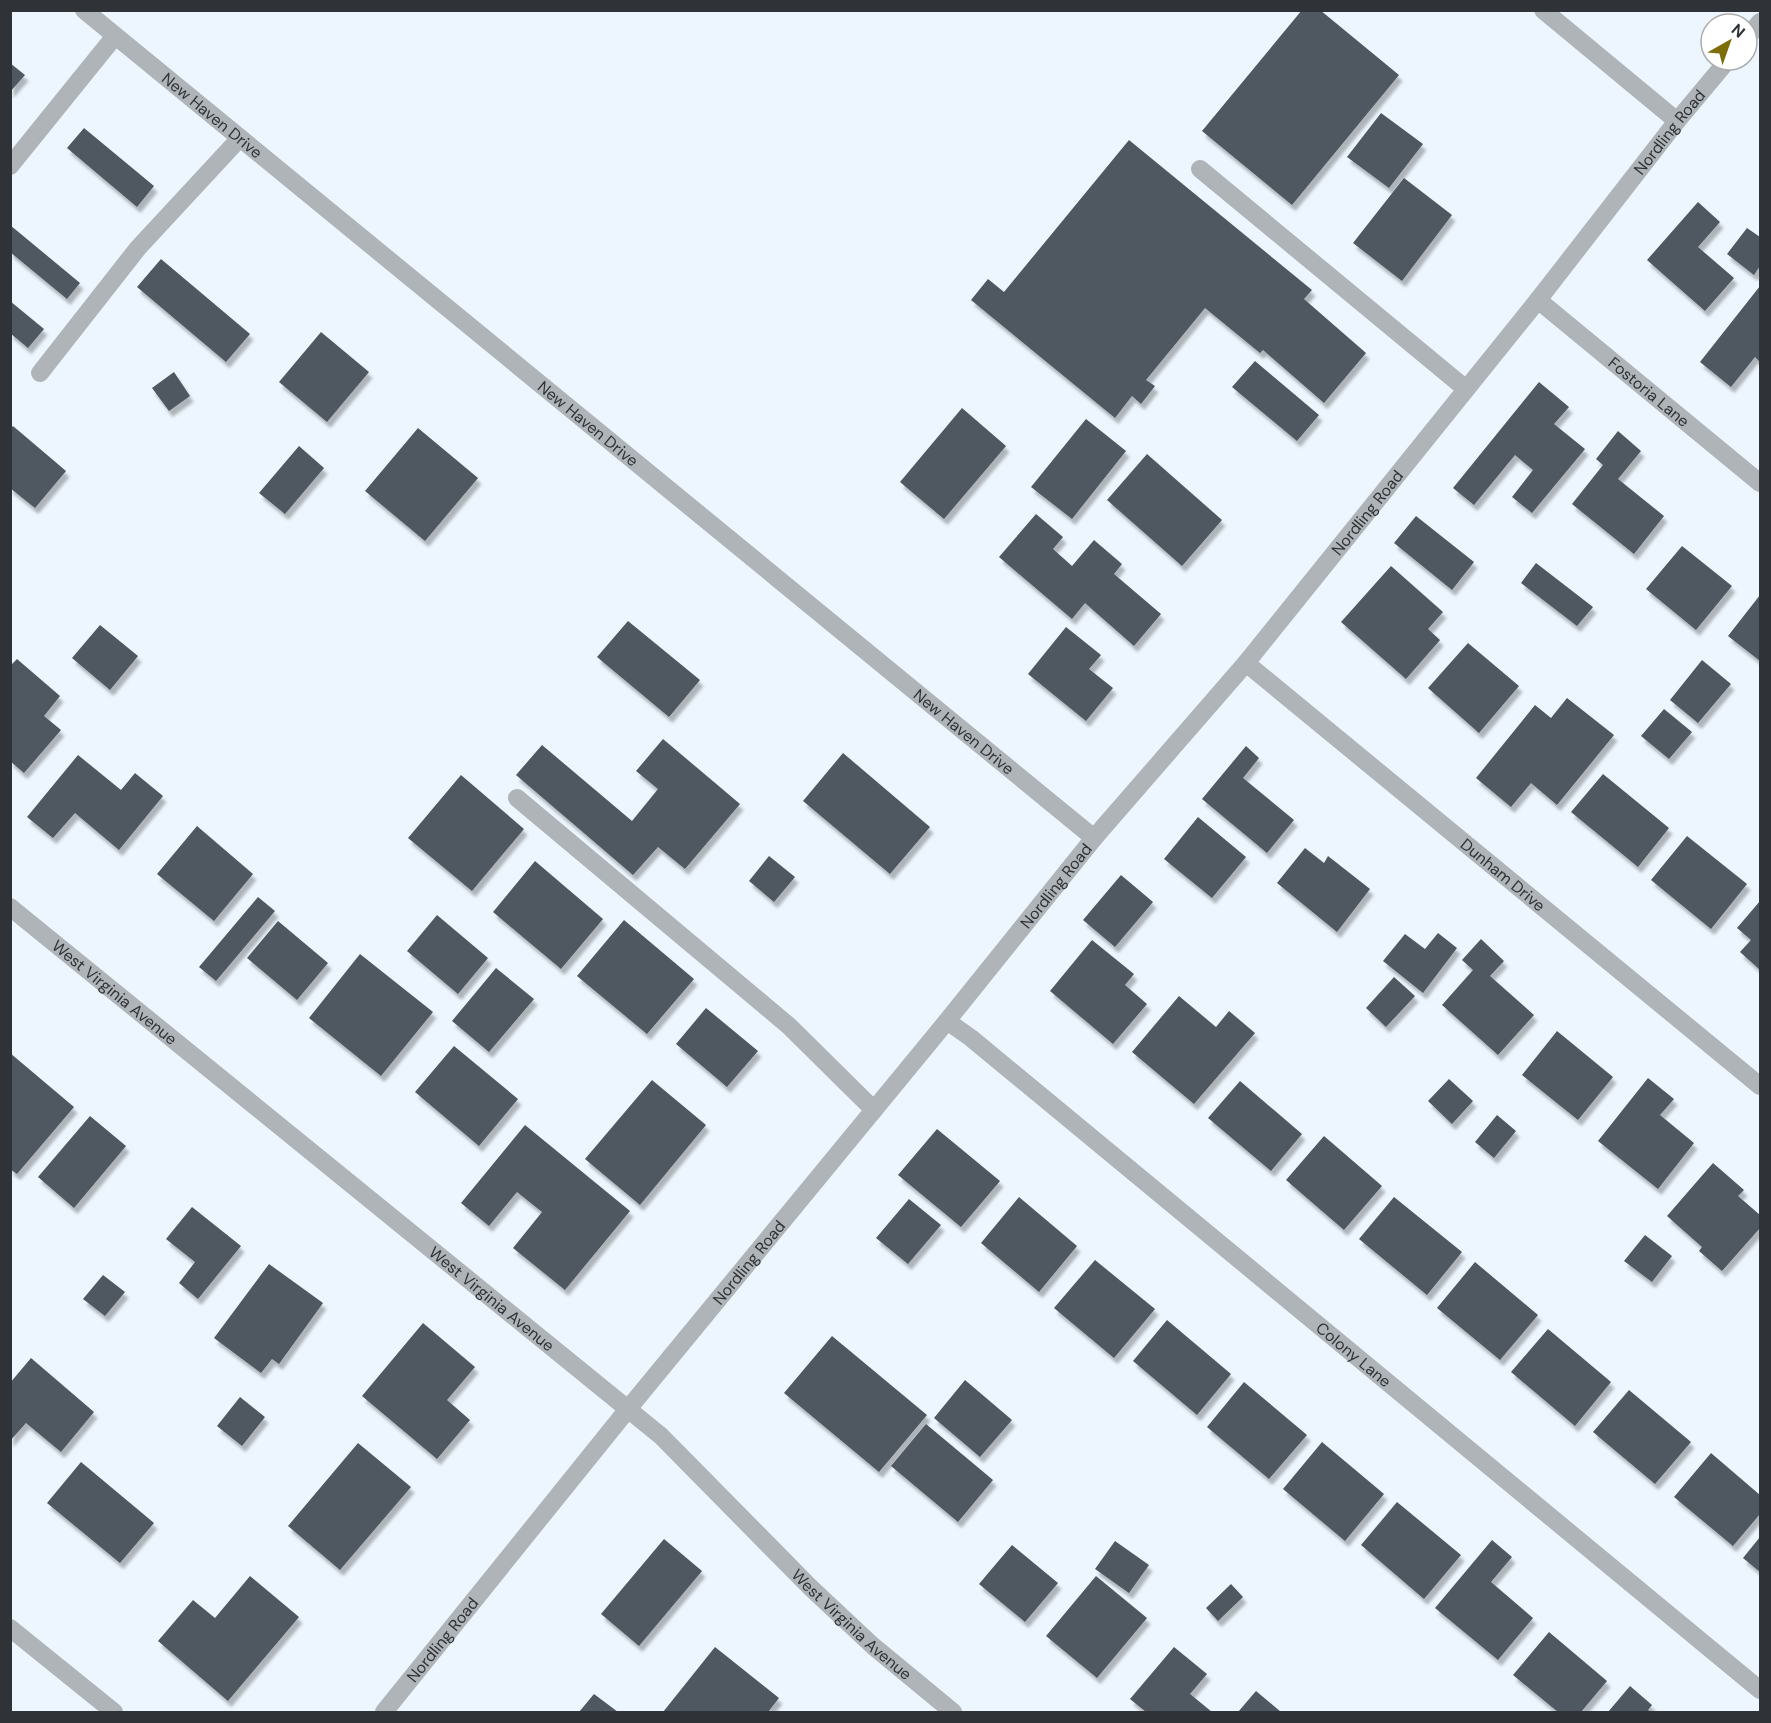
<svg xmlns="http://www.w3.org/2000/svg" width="1771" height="1723" font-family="'DM Sans',sans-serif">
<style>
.building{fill:#4f5861;filter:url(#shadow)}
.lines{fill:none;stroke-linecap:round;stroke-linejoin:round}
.service{stroke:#afb4b8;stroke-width:18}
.minor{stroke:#afb4b8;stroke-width:18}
.tertiary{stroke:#afb4b8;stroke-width:18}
.labels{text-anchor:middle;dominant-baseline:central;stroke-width:6;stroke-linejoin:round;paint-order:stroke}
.street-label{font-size:16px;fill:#2f3337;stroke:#fff}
</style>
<defs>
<filter id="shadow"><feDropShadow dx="3.5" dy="6" stdDeviation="1.5" flood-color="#0004"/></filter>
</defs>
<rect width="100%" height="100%" fill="#edf6fe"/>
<path class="building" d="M1302 10H1320L1399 75 1292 205 1202 131Z
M10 63 25 75 10 92Z
M1381 113 1423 144 1389 188 1347 157Z
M84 128 154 186 137 207 67 148Z
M1129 140 1312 290 1304 299 1366 353 1324 403 1263 350 1260 353 1205 308 1146 380 1155 386 1141 404 1132 396 1115 418 971 300 988 279 1004 292Z
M1404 178 1452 215 1402 281 1353 243Z
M1698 202 1720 222 1698 247 1734 278 1705 311 1647 260Z
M10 225 80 283 67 299 10 252Z
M1747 228 1760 237V266L1754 275 1727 254Z
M161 259 250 334 226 362 137 287Z
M1760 286V362L1755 357 1731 387 1700 362Z
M10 301 44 329 28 348 10 333Z
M321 332 369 372 327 422 279 382Z
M1255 361 1319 415 1297 441 1232 387Z
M174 372 190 396 169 411 152 388Z
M1539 382 1569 407 1554 424 1585 449 1532 513 1512 497 1533 470 1515 455 1474 505 1453 488Z
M962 408 1006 446 944 519 900 482Z
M1086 419 1126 451 1072 519 1031 487Z
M13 426 66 471 35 508 10 488V429Z
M418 428 478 478 425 541 365 491Z
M1618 431 1641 451 1618 479 1664 516 1634 554 1572 504 1603 465 1596 459Z
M299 446 324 468 285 514 259 493Z
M1147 454 1222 520 1182 566 1107 500Z
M1036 514 1063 537 1053 549 1072 566 1094 540 1122 564 1114 574 1161 614 1134 646 1085 603 1072 619 999 557Z
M1416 516 1474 562 1452 590 1394 543Z
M1682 546 1732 586 1696 630 1646 589Z
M1536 563 1593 607 1577 626 1521 583Z
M1391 566 1443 612 1428 629 1440 640 1406 679 1341 622Z
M1760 595V661L1728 636Z
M628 621 700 680 669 717 597 657Z
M100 625 138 656 110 690 72 658Z
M1066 627 1101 655 1089 669 1113 688 1086 721 1028 674Z
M1468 643 1519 686 1479 733 1428 688Z
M17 659 60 696 44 716 61 730 24 773 10 761V666Z
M1702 660 1731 684 1698 723 1670 700Z
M1567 698 1614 735 1557 805 1531 783 1511 807 1476 778 1535 705 1551 718Z
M1664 709 1692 732 1669 759 1641 736Z
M663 739 740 804 685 869 658 847 633 875 516 775 542 745 632 821 658 789 636 771Z
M1246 746 1259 758 1243 778 1294 820 1267 853 1202 799Z
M843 753 930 827 890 874 803 801Z
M78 755 121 790 135 773 163 796 119 850 75 813 53 838 27 817Z
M1603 774 1669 828 1638 867 1571 812Z
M461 775 524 829 472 891 408 838Z
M1198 817 1246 857 1212 898 1164 859Z
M197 826 253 874 214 921 157 874Z
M1687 836 1747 884 1711 929 1651 880Z
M1305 848 1324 863 1328 856 1370 889 1337 932 1277 883Z
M769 856 795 877 774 902 749 881Z
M535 861 603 919 561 969 493 912Z
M1121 875 1153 902 1115 947 1083 920Z
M258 897 275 911 216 981 199 967Z
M1760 901V968L1759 969 1740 952 1751 940 1737 928Z
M437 915 488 958 458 994 407 951Z
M624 920 694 979 647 1034 577 976Z
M278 921 328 963 297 1000 247 958Z
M1438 933 1457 948 1423 993 1383 961 1405 934 1425 949Z
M1481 939 1504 961 1490 976 1534 1015 1498 1055 1442 1005 1473 970 1462 960Z
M1092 940 1134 974 1125 985 1147 1004 1113 1044 1050 991Z
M360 954 433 1012 381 1076 309 1018Z
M496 968 534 999 489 1052 452 1021Z
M1394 977 1415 996 1386 1027 1366 1008Z
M1179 996 1216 1027 1229 1011 1255 1033 1194 1104 1132 1052Z
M706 1008 758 1051 727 1087 676 1044Z
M1557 1031 1613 1077 1578 1120 1522 1075Z
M454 1046 518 1099 479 1146 415 1092Z
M10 1053 74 1107 17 1174 10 1169Z
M1648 1078 1674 1099 1660 1115 1694 1143 1658 1189 1598 1141Z
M1449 1079 1473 1101 1452 1124 1428 1101Z
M652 1080 706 1125 640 1205 585 1159Z
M1240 1081 1302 1134 1271 1171 1208 1118Z
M1497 1115 1516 1131 1494 1158 1475 1142Z
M90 1116 126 1146 74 1208 38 1177Z
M525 1125 630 1211 565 1290 513 1248 542 1212 517 1192 489 1226 461 1203Z
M937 1129 1000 1181 961 1227 898 1175Z
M1324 1136 1382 1186 1344 1230 1286 1180Z
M1713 1163 1744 1190 1738 1196 1760 1215V1228L1722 1271 1699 1251 1702 1247 1667 1216Z
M1019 1197 1077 1246 1039 1292 981 1243Z
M1394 1197 1462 1252 1427 1295 1359 1239Z
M909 1199 941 1225 908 1264 876 1238Z
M192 1207 241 1246 198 1299 179 1283 195 1262 166 1239Z
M1645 1235 1672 1256 1652 1282 1624 1261Z
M1095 1260 1155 1309 1114 1358 1054 1308Z
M1475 1262 1538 1315 1500 1360 1437 1308Z
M269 1264 323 1303 279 1364 272 1359 261 1373 214 1338Z
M103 1275 125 1292 105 1316 83 1299Z
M1167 1320 1231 1374 1197 1415 1133 1361Z
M423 1323 475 1367 447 1400 470 1420 437 1459 362 1396Z
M1548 1329 1611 1382 1575 1426 1511 1372Z
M832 1336 927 1415 879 1472 784 1393Z
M31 1358 94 1412 61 1452 26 1423 10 1441V1383Z
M965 1380 1012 1420 980 1457 934 1418Z
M1244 1382 1307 1435 1269 1479 1207 1427Z
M1629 1390 1691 1442 1655 1484 1593 1432Z
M240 1397 265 1417 242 1446 217 1426Z
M926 1424 993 1480 958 1522 891 1466Z
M1322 1442 1384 1494 1345 1541 1283 1489Z
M358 1443 411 1487 340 1570 288 1526Z
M1711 1453 1760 1495V1514L1733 1546 1674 1497Z
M81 1462 154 1523 120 1563 47 1503Z
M1397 1502 1461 1555 1424 1599 1361 1545Z
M1760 1537V1572L1743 1558Z
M664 1539 702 1571 639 1646 601 1614Z
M1492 1540 1512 1557 1491 1582 1533 1618 1498 1660 1435 1608Z
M1115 1541 1149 1565 1129 1593 1095 1569Z
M1012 1545 1058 1583 1025 1622 979 1584Z
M250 1576 299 1617 228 1701 158 1641 193 1600 215 1618Z
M1096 1576 1147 1618 1097 1678 1046 1636Z
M1231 1584 1243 1597 1218 1621 1206 1608Z
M1549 1632 1607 1681 1581 1712H1558L1513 1675Z
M715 1647 779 1698 768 1712H663Z
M1174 1647 1207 1674 1190 1694 1212 1712H1146L1130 1699Z
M1630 1686 1652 1705 1648 1710 1651 1712H1608Z
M1256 1691 1281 1712H1238Z
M594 1694 618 1712H579Z"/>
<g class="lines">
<path class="service" d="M10 166 115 36
M1200 169 1466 389
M40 373 138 248 240 138
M517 798 789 1026 874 1110"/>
<g class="minor">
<path id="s1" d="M84 10 1094 838"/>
<path id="s2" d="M1538 300 1760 483"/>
<path id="s3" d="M1246 663 1760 1086"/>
<path id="s4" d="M10 907 661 1436 811 1588 873 1646 953 1712"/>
<path id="s5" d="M947 1021 971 1038 1760 1690"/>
<path d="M10 1628 114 1712"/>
</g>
<g class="tertiary">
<path d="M1543 10 1677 121"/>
<path d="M1747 38 1760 22"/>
<path id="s6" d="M384 1712 628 1409 947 1021 1094 838 1246 663 1538 300 1677 121 1728 60"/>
</g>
</g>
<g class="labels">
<g class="street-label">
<text stroke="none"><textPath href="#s1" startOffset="166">New Haven Drive</textPath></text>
<text stroke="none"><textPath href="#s6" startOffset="2037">Nordling Road</textPath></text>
<text stroke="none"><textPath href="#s2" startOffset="144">Fostoria Lane</textPath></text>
<text stroke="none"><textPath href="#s1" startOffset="652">New Haven Drive</textPath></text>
<text stroke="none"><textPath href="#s6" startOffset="1551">Nordling Road</textPath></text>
<text stroke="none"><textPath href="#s1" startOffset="1138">New Haven Drive</textPath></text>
<text stroke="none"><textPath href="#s3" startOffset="333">Dunham Drive</textPath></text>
<text stroke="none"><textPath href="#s6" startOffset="1065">Nordling Road</textPath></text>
<text stroke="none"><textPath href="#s4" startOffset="135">West Virginia Avenue</textPath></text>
<text stroke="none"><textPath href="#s6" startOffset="579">Nordling Road</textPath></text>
<text stroke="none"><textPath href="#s4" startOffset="621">West Virginia Avenue</textPath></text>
<text stroke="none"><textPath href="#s5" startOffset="526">Colony Lane</textPath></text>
<text stroke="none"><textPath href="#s4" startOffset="1107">West Virginia Avenue</textPath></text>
<text stroke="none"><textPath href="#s6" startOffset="93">Nordling Road</textPath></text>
</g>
</g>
<rect width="1771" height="1723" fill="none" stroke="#2f3337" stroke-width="24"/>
<g transform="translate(1729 42) rotate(40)"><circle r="28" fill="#ffffff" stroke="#acadaf" stroke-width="1.5"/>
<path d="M0-4.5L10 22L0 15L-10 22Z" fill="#7c6d08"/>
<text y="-9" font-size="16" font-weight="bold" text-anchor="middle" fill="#2f3337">N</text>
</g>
</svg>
